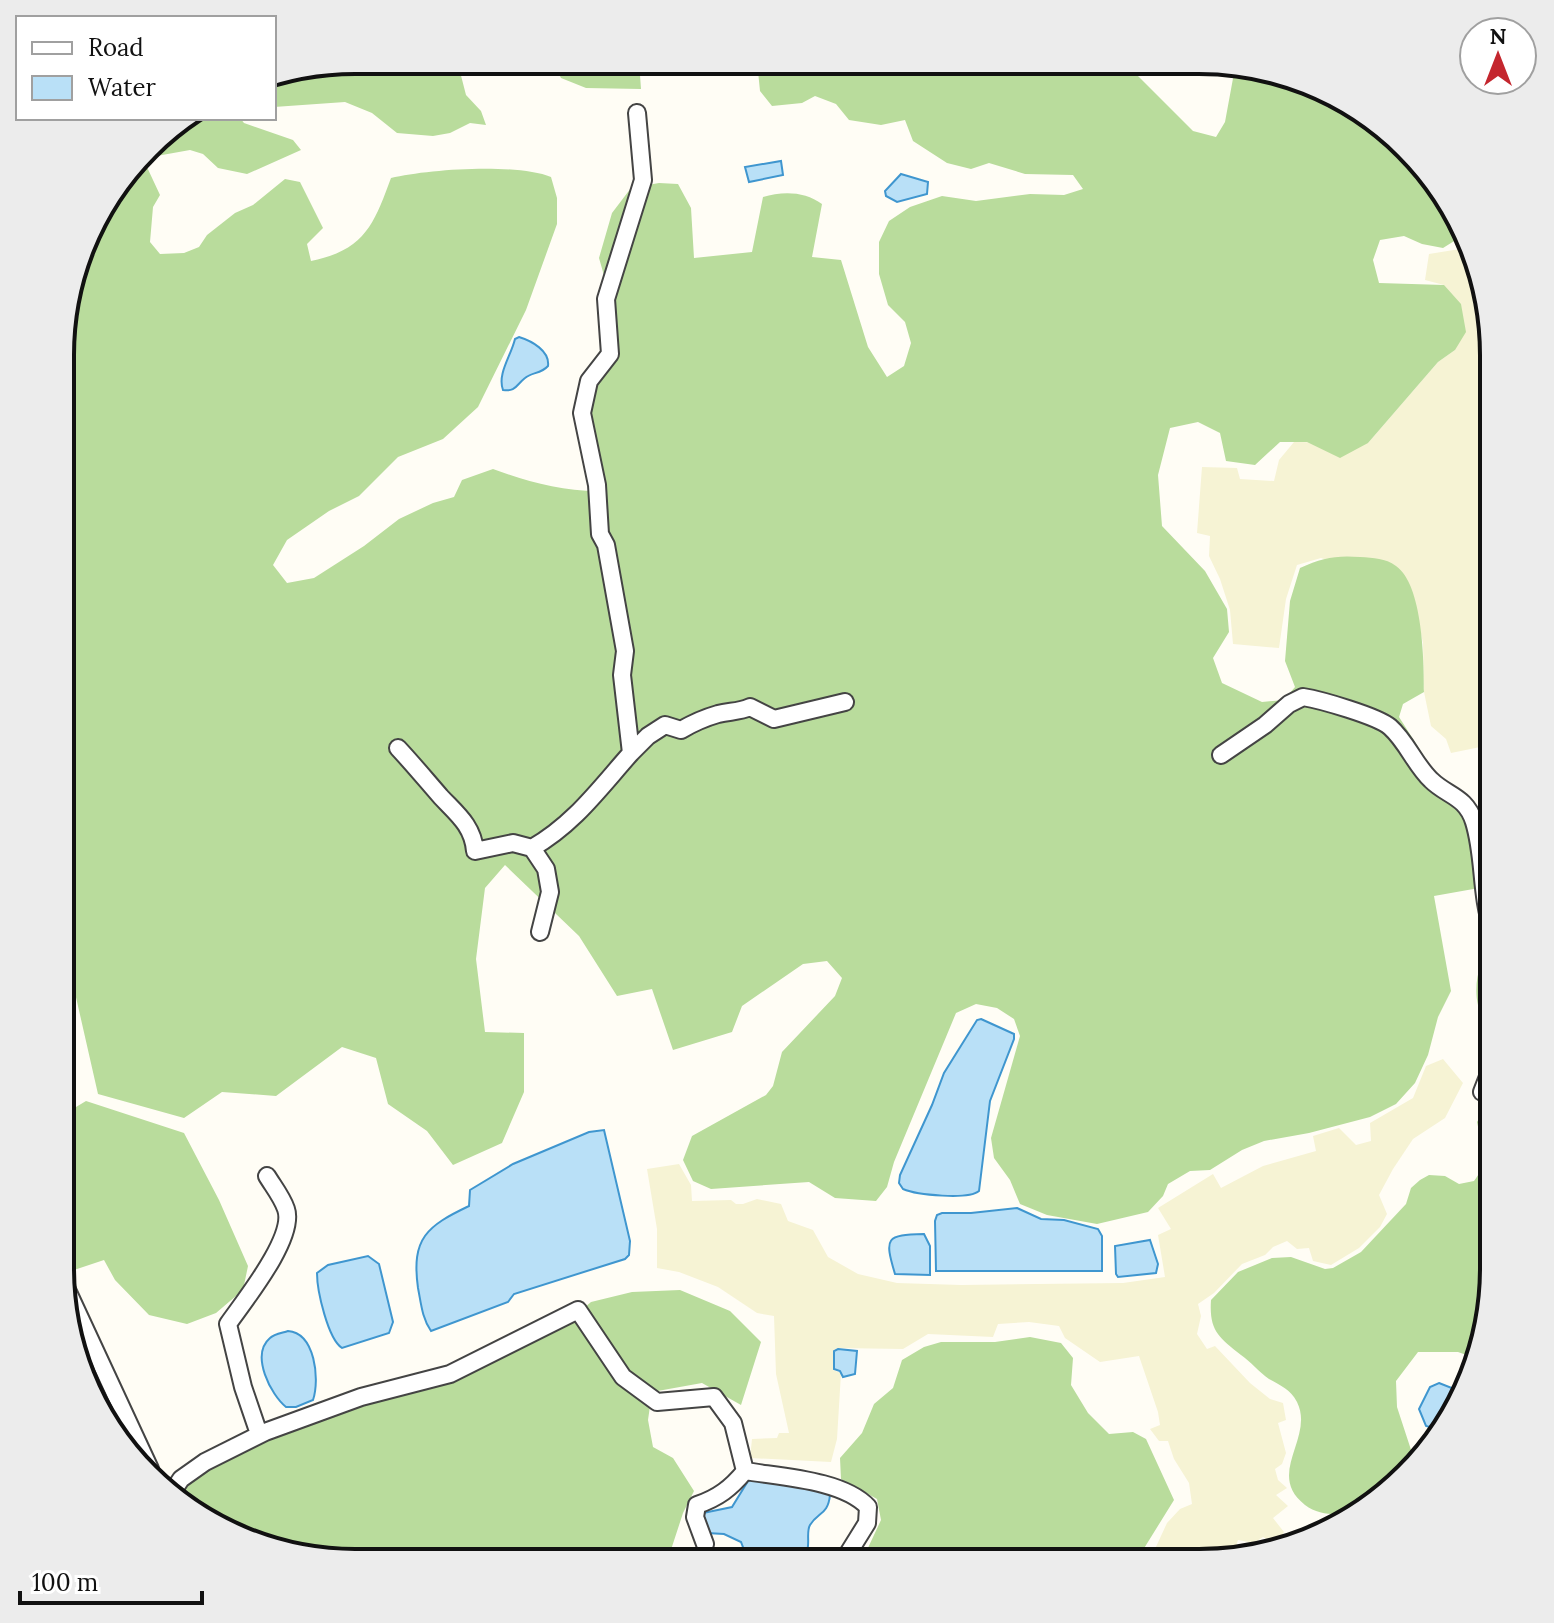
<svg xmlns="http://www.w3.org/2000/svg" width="1554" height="1623" font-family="Lora,serif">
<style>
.farmland{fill:#f6f3d4}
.forest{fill:#b9dc9c}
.water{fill:#b9e0f7;stroke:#3f96cf;stroke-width:2}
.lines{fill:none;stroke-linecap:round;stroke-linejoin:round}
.minor-casing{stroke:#444;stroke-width:20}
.minor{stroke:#fff;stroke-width:16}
.rim{fill:none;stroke:#111;stroke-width:4}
</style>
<rect width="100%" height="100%" fill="#fffdf5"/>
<path class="farmland" d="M1468 239 1478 260 1493 336V458L1488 471 1493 486V501L1481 502 1486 557 1493 558V593L1482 595V647L1490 745 1451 753 1446 739 1431 726 1424 692 1423 643 1411 588 1321 558 1297 565 1286 599 1279 648 1233 644 1230 610 1220 579 1209 556 1210 536 1197 533 1202 467 1237 468 1240 479 1274 481 1279 460 1294 442 1368 443 1438 362 1455 350 1444 285 1425 280 1429 254 1466 248Z
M1443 1059 1463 1083 1445 1118 1413 1139 1393 1169 1379 1195 1387 1214 1380 1227 1359 1248 1331 1265 1313 1261 1309 1248 1297 1249 1287 1241 1273 1247 1265 1255 1242 1264 1214 1293 1198 1304 1201 1316 1197 1334 1207 1349 1215 1346 1250 1383 1270 1399 1283 1403 1286 1420 1278 1423 1286 1453 1282 1464 1275 1469 1278 1480 1287 1488 1276 1495 1288 1506 1273 1518 1284 1532 1277 1545 1263 1537 1254 1543 1238 1540 1231 1560 1218 1562H1149L1167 1523 1180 1509 1192 1504 1189 1483 1174 1459 1168 1441H1159L1150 1429 1160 1425 1158 1412 1139 1356 1100 1362 1065 1338 1059 1326 1029 1322 998 1324 993 1337 928 1334 903 1349 838 1348 833 1350V1370L841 1373 837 1439 831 1462 750 1458 752 1439 777 1438 779 1433H789L776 1374 774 1316 757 1313 718 1287 679 1272 657 1268V1229L647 1169 679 1164 691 1185 692 1201 731 1200 736 1204H743L757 1199 781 1204 788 1221 813 1230 828 1257 858 1274 897 1283 961 1285 1123 1283 1165 1277 1158 1235 1171 1229 1158 1208 1213 1174 1221 1188 1263 1166 1316 1151 1313 1136 1339 1128 1356 1145 1371 1141 1370 1123 1413 1098 1426 1066Z"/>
<path class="forest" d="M355 60H457L466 95 481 111 486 125 470 123 450 133 433 136 397 133 372 113 345 102 274 107V73Z
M552 61H639L641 89 586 88 561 78Z
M757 61 1124 62 1193 131 1216 137 1225 122 1234 73 1254 68 1347 100 1444 191 1462 228 1459 238 1443 248 1422 244 1404 236 1380 240 1373 260 1379 283 1444 285 1461 304 1466 332 1455 350 1438 362 1368 443 1340 458 1307 442H1280L1255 465 1226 461 1220 433 1198 422 1170 428 1158 475 1162 526 1205 571 1227 609 1229 632 1213 658 1222 683 1262 702 1284 700 1295 687 1285 661 1290 601 1300 568C1322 558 1336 555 1360 557 1374 558 1385 558 1396 566 1423 585 1424 661 1424 692L1403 704 1399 717 1438 778 1471 822 1479 888 1434 896 1451 991 1438 1017 1428 1055 1415 1083 1396 1104 1370 1117 1309 1133 1264 1141 1242 1150 1210 1170 1190 1171 1168 1184 1163 1196 1148 1212 1097 1224 1047 1215 1020 1204 1010 1180 994 1158 991 1138 1020 1036 1014 1019 997 1008 976 1004 956 1013 894 1162 887 1187 876 1201 835 1198 809 1182 711 1189 693 1181 683 1160 692 1136 766 1095 773 1086 782 1052 835 996 842 978 827 961 803 964 742 1006 732 1032 673 1050 652 989 617 996 579 936 505 865 485 888 476 959 485 1032 524 1033V1092L502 1143 453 1165 427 1131 388 1104 376 1058 342 1047 276 1096 222 1092 184 1118 98 1094 68 962H62L66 298 100 207 161 133 187 118H240L244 123 293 140 301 150 247 174 218 168 203 154 190 150 151 157 146 165 160 195 153 207 150 242 160 254 184 253 199 247 207 235 235 213 253 205 285 179 300 182 323 228 307 244 311 261C365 250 374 224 391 178 428 169 516 163 551 177L557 198V224L526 310 478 407 443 439 398 457 359 496 329 511 287 540 273 565 287 583 314 578 364 546 399 519 433 503 454 497 462 480 493 469C528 482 568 493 606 491L587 420 613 307 599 258 612 213 631 188 659 183 678 184 691 208 694 258 752 252 763 197C782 191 805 191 822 204L812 257 841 260 868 347 887 377 904 366 911 343 905 322 888 305 879 274V242L889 221 910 207 942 196 976 201 1030 194 1064 195 1083 189 1073 175 1025 174 989 163 971 169 947 163 913 141 905 120 881 125 849 120 836 104 815 96 802 103 772 106 760 91Z
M1493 940V1029C1467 1009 1475 964 1493 940Z
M86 1101 184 1133 219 1200 248 1266 243 1290 216 1313 187 1324 149 1315 115 1280 104 1260 71 1271 61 1262V1116Z
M1493 1102V1287L1472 1357 1458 1352H1418L1396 1381 1397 1407 1414 1459 1364 1512C1344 1514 1322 1518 1305 1505 1265 1474 1315 1438 1297 1402 1290 1389 1281 1386 1269 1379 1259 1372 1251 1362 1241 1355 1218 1337 1209 1330 1211 1300L1238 1272 1272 1258 1291 1257 1325 1269 1333 1268 1361 1252 1406 1204 1411 1188 1420 1180 1429 1175 1445 1176 1459 1184 1474 1181C1489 1162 1482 1145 1477 1122L1484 1110Z
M680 1290 730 1311 761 1342 741 1405 702 1383 652 1392 648 1420 653 1447 673 1458 694 1491 683 1513 667 1562H336L208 1524 177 1495 210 1466 269 1434 398 1392 455 1377 497 1360 569 1321 591 1302 632 1292Z
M1030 1337 1061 1343 1073 1358 1071 1385 1088 1413 1109 1434 1133 1432 1146 1439 1174 1500 1143 1550 1128 1562H858L867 1550 881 1520 877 1499 841 1479 840 1458 862 1433 874 1404 893 1388 902 1360 924 1347 941 1342H995Z
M76 1364 95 1372 134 1454 110 1432Z"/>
<path class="water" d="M781 161 783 175 749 182 745 167Z
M901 174 928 182 927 194 897 202 886 196 885 191Z
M519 337C532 341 550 351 548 366 541 374 532 372 525 378 516 385 516 392 503 390 497 374 511 356 515 339Z
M981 1019 1014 1034V1039L990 1101 979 1191C968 1200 917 1195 903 1189L899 1183 900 1175 932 1105 944 1073 977 1020Z
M604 1130 630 1241 629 1255 625 1259 514 1294 508 1302 431 1331C422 1318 421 1303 418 1288 411 1238 427 1226 469 1206L470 1190 513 1164 589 1132Z
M1017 1208 1041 1219 1064 1220 1098 1229 1102 1236V1271H936L935 1221 937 1215 942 1213H971Z
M924 1234 930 1246V1275L895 1274C884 1237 886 1235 924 1234Z
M1150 1240 1158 1264 1156 1273 1118 1277 1116 1274 1115 1246Z
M368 1256 379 1264 393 1322 389 1333 342 1348C328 1339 317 1291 317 1273L328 1265Z
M288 1331C315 1333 320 1379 313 1400L296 1407H286C271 1395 250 1355 270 1338 274 1334 282 1333 288 1331Z
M838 1349 857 1351 855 1374 843 1377 840 1371 834 1369V1351Z
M1439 1383 1462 1392 1455 1415 1440 1430 1426 1426 1419 1409 1430 1387Z
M753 1479 823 1490 830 1495C828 1515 818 1512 810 1525 806 1532 810 1543 807 1551 800 1568 769 1562 754 1562L746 1555 741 1542 724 1534 707 1533 703 1513 732 1507 748 1481Z"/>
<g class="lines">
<g class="minor-casing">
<path id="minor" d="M398 748C413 764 427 781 441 797 457 814 473 826 475 851L513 843 532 848 546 869 550 892 540 932
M631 753 648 736 665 725 681 730C693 723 704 718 718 714 730 711 739 712 750 707L774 719 845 702
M1221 755 1265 725 1289 704 1303 697C1321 700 1377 716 1390 727 1407 742 1415 765 1431 780 1447 796 1466 796 1474 822 1485 857 1480 895 1493 931
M532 848C574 824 599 789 631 753L622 675 625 651 606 545 600 534 597 485 582 413 589 381 610 354 606 299 643 180 637 113
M1493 974 1490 985 1493 999
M1482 1092 1493 1064
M61 1277 150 1469
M259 1434 243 1387 228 1324C244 1301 296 1237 286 1209 282 1197 273 1186 267 1176
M173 1491 181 1479 205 1462 265 1432 361 1397 450 1374 578 1310 623 1377 657 1402 714 1397 733 1423 745 1471
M705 1544 695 1517 697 1505C718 1498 731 1488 745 1471 781 1477 843 1480 868 1507L867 1523 849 1552 856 1562"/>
</g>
<use href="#minor" class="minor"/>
</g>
<path d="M0 0H1554V1623H0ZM355 74H1199A281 281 0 0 1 1480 355V1268A281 281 0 0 1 1199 1549H355A281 281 0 0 1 74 1268V355A281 281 0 0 1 355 74Z" fill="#ececec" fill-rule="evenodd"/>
<path class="rim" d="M355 74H1199A281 281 0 0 1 1480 355V1268A281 281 0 0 1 1199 1549H355A281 281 0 0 1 74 1268V355A281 281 0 0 1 355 74Z"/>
<rect x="16" y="16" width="260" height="104" fill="#ffffff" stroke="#a0a0a0" stroke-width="2"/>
<rect x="32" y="42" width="40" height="12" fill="#ffffff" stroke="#a0a0a0" stroke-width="2"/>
<text x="88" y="56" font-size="24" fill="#111111">Road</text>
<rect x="32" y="76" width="40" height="24" fill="#b9e0f7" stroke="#a0a0a0" stroke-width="2"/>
<text x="88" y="96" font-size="24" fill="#111111">Water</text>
<g transform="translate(1498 56)"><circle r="38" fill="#ffffff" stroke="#a0a0a0" stroke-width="2"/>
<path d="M0-6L14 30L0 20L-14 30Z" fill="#c4262e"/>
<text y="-12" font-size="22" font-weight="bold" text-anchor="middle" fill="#111111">N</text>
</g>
<path d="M20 1591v12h182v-12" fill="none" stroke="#111111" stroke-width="4"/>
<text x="32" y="1591" font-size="24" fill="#111111" stroke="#ffffff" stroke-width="6" paint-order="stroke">100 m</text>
</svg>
